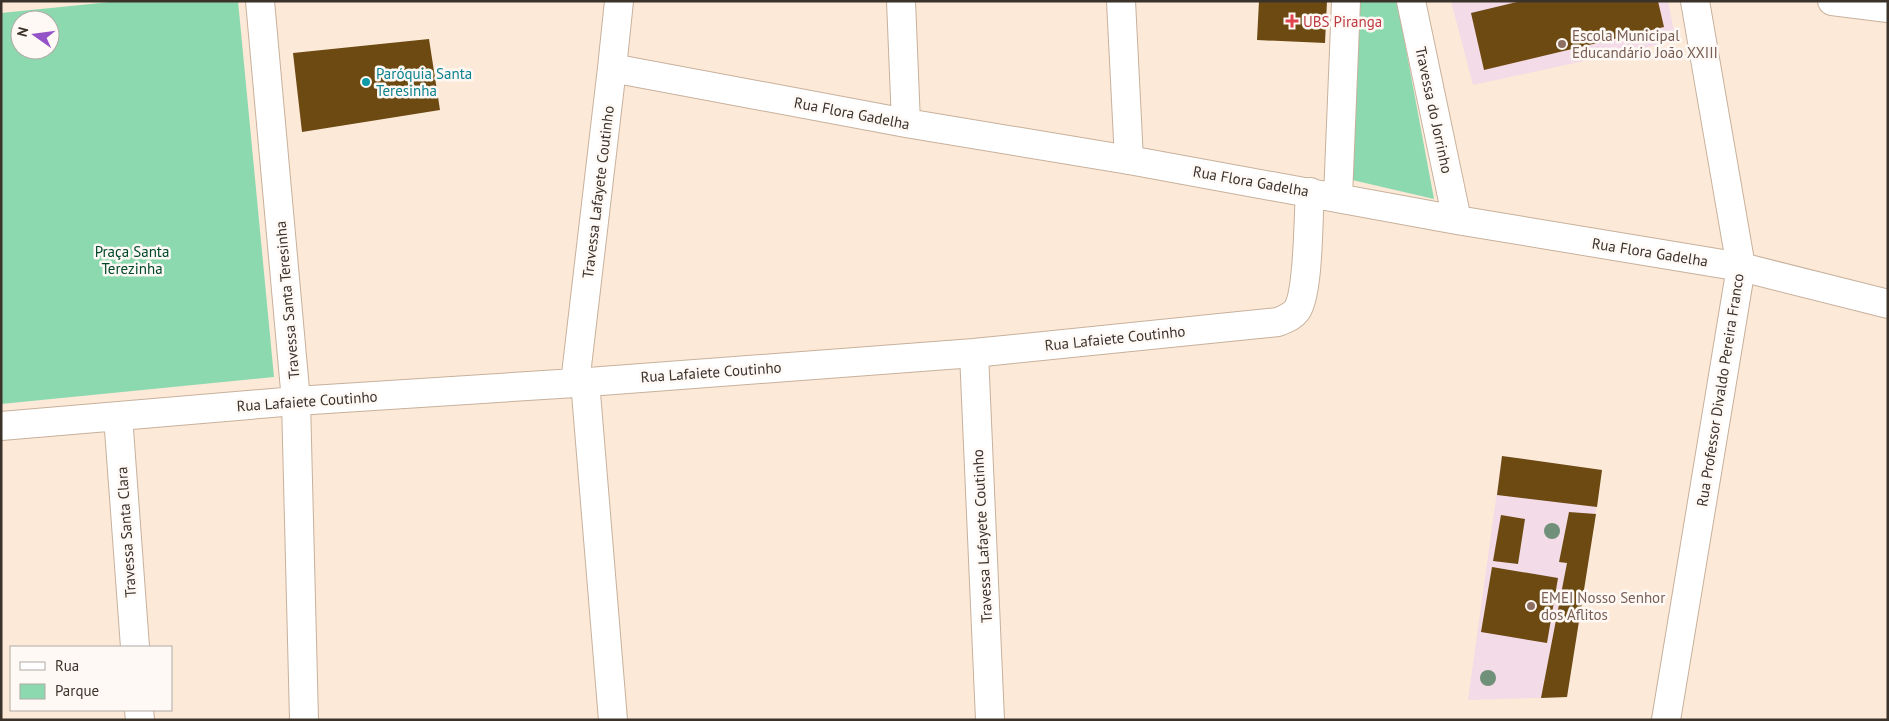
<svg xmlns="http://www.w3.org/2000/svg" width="1889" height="721" font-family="'PT Sans',sans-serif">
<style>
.education{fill:#f3dbe7}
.green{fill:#8cd9b0;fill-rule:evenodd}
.building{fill:#6c4a12}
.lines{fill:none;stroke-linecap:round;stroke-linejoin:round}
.minor-casing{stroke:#c7b19c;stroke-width:30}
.minor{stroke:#fff;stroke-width:28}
.tree{fill:#71907a}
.health-dot{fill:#e0444e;stroke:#fef9f5;stroke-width:2}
.education-dot{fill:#8d6e63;stroke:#fef9f5;stroke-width:2}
.culture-dot{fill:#0f9aa8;stroke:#fef9f5;stroke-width:2}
.labels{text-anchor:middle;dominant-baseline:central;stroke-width:5;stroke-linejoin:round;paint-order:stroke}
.health-label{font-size:15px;fill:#be3a42;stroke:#fef9f5;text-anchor:start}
.education-label{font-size:15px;fill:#785e54;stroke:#fef9f5;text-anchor:start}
.culture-label{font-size:15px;fill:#0d838f;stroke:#fef9f5;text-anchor:start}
.street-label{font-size:15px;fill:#3b322a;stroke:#fef9f5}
.park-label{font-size:15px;fill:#00482d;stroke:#fef9f5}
</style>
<rect width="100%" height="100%" fill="#fce9d8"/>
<path class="education" d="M1451 1H1668L1676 41 1473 85Z
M1502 456 1602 470 1567 697 1468 700Z"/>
<path class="green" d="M120 1H238L274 377 1 404V13ZM20 20H50V50H20Z
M1356 1H1397L1434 199 1348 179Z"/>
<path class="building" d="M1259 1H1327L1325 43 1257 40Z
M1521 1H1658L1664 27 1484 70 1471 13Z
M429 39 440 110 302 132 293 53Z
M1502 456 1602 470 1597 507 1497 495Z
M1569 512 1596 514 1567 697 1541 698 1567 563 1559 562Z
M1501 515 1525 519 1518 564 1493 561Z
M1492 567 1558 578 1547 643 1481 632Z"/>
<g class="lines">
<g class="minor-casing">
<path id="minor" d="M260 1 296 401 304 720
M901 1 906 123
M1121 1 1129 160
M1411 1 1457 220
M1832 1 1888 8
M612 68 906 123 1129 160 1457 220 1741 267 1888 304
M1338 197 1346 1
M974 353 990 720
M585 381 613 720
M575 383 612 68 619 1
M118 416 135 647
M1 426 296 401 575 383 974 353 1278 322C1285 319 1292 317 1297 310 1309 292 1308 217 1310 192
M139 710 140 720
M1666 720 1741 267 1695 1"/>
</g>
<use href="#minor" class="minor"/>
</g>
<g class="tree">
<circle cx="1552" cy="531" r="8"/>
<circle cx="1488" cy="678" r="8"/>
</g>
<path class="health-dot" d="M1289.5 13.5h5v5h5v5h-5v5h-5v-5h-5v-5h5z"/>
<g class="education-dot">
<circle cx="1562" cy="44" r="5"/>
<circle cx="1531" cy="606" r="5"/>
</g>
<circle class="culture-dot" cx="366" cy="82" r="5"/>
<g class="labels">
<g class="health-label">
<text x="1303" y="21">UBS Piranga</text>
</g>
<g class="education-label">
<text x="1572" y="35">Escola Municipal<tspan x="1572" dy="17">Educandário João XXIII</tspan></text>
<text x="1541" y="597">EMEI Nosso Senhor<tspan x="1541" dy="17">dos Aflitos</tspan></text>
</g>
<g class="culture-label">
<text x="376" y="73">Paróquia Santa<tspan x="376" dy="17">Teresinha</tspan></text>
</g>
<g class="street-label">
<text transform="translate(1434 110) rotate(78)">Travessa do Jorrinho</text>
<text transform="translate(852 113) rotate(11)">Rua Flora Gadelha</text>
<text transform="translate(1251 181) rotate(10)">Rua Flora Gadelha</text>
<text transform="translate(598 192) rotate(-83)">Travessa Lafayete Coutinho</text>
<text transform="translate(1650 252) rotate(9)">Rua Flora Gadelha</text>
<text transform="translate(287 300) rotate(-95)">Travessa Santa Teresinha</text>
<text transform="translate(1115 338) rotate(-6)">Rua Lafaiete Coutinho</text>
<text transform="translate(711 372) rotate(-4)">Rua Lafaiete Coutinho</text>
<text transform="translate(1720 390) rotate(-81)">Rua Professor Divaldo Pereira Franco</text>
<text transform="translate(307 401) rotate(-4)">Rua Lafaiete Coutinho</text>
<text transform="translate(126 532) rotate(-94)">Travessa Santa Clara</text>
<text transform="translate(982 536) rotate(-93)">Travessa Lafayete Coutinho</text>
</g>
<g class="park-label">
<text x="132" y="251">Praça Santa<tspan x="132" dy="17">Terezinha</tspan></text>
</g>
</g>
<rect width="1889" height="721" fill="none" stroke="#3b322a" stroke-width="5"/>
<rect x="10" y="646" width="162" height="65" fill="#fef9f5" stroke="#b0a9a4"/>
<rect x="20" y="662" width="25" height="8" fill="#ffffff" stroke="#b0a9a4"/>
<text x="55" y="671" font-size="15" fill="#3b322a">Rua</text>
<rect x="20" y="684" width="25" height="15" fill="#8cd9b0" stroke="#b0a9a4"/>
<text x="55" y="696" font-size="15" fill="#3b322a">Parque</text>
<g transform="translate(35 35) rotate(284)"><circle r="24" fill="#fef9f5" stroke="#b0a9a4"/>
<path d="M0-4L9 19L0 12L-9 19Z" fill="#9553c8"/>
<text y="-8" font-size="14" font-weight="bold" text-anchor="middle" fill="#3b322a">N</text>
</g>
</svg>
